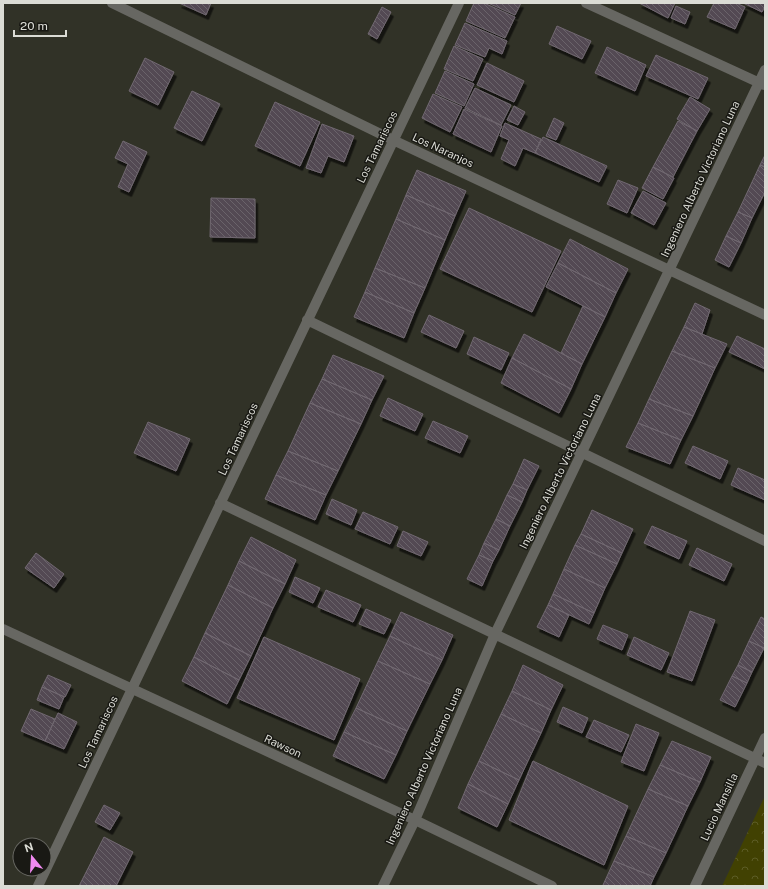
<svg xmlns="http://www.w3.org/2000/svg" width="768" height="889" font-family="'Public Sans',sans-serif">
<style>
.park{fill:url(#park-crowns)}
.building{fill:url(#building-back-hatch);stroke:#716871;filter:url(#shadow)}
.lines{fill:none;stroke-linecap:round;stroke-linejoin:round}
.street{stroke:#676762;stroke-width:10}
.labels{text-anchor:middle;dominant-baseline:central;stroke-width:3;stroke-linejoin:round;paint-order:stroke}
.street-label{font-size:11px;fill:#dbdcd5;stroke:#191914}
</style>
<defs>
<pattern id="park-crowns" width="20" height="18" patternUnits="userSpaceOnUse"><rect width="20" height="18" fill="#414102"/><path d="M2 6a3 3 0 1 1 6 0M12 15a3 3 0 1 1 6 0" fill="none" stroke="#5c5c26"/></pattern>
<pattern id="building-back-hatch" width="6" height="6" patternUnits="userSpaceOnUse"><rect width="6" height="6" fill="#524952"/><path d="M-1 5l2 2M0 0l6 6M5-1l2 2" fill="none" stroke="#6a636a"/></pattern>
<filter id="shadow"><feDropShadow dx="2.5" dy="4.5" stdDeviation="0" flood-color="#0009"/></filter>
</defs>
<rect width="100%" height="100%" fill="#313227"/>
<path class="park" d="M765 796V886H722Z"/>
<path class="building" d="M179 3H211L206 15Z
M474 3H484L515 17 505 38 466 21Z
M488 3H521L515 15Z
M639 3H675L668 18Z
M714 3H736L745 7 735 29 707 17Z
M743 3H765V6L762 12Z
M676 6 690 12 685 24 671 18Z
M382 7 391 12 377 39 368 34Z
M465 23 507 41 502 54 489 48 485 57 455 45Z
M557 26 591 41 582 59 549 44Z
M454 46 483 59 473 81 444 69Z
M607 47 646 65 635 91 595 73Z
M656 55 708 78 698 99 646 76Z
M145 58 174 72 158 105 129 91Z
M487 63 524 81 514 102 477 85Z
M445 71 474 84 464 106 435 93Z
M475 88 511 105 501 125 465 108Z
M192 91 220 104 202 141 174 128Z
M433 94 462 107 450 132 422 118Z
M690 97 710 109 697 131 677 119Z
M275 102 320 122 300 166 255 146Z
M514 106 525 112 518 125 507 120Z
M464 109 502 126 491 152 453 134Z
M554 118 564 123 556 140 546 136Z
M678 121 697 131 673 177 653 167Z
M505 123 541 139 535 153 523 148 515 166 501 159 509 140 500 136Z
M322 124 354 136 344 162 328 156 321 173 306 168Z
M543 137 607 166 599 182 535 153Z
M123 141 147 152 129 192 118 187 128 164 115 158Z
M765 155V167L760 165Z
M760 165 765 167V192L752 218 738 212Z
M653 167 674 178 663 199 642 188Z
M417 170 466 191 455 216 406 195Z
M618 180 638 188 627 213 607 204Z
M643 191 666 203 654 225 631 213Z
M406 195 455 216 445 240 396 219Z
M211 198 255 199V238L210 237Z
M469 208 561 251 532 312 440 269Z
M738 212 752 218 741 243 726 236Z
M396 219 445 240 425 288 375 268Z
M726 236 741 243 729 267 715 260Z
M570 239 628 269 616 293 558 263Z
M558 263 616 293 605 317 546 287Z
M375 268 425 288 414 313 365 292Z
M365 292 414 313 404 338 354 317Z
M695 303 710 310 702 334 684 327Z
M583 306 605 317 582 364 561 353Z
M429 315 464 331 456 348 421 332Z
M684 327 727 344 715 368 672 351Z
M524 334 582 364 571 389 512 358Z
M737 336 765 349V369L729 352Z
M474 337 509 353 501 370 467 354Z
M672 351 715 368 693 416 649 399Z
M333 355 384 376 372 400 322 379Z
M512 358 571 389 559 413 501 383Z
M322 379 372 400 361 424 310 403Z
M388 398 423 414 415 431 380 416Z
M649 399 693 416 681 440 638 423Z
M310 403 361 424 338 471 288 451Z
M433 421 468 436 460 453 425 438Z
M148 422 190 439 176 471 134 453Z
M638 423 681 440 670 464 626 447Z
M693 446 728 461 720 479 685 463Z
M288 451 338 471 326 495 276 475Z
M524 459 539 466 527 490 513 484Z
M738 468 765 480V500L731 485Z
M276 475 326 495 315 520 265 499Z
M513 484 527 490 522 502 507 495Z
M507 495 522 502 510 526 496 519Z
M332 499 357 510 351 525 326 514Z
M592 510 633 529 622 553 581 534Z
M363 512 398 527 390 544 355 529Z
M496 519 510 526 499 550 484 543Z
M652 526 687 541 679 559 644 543Z
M403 531 428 542 421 556 397 546Z
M581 534 622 553 617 564 575 545Z
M251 537 296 560 285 584 239 561Z
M484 543 499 550 493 561 479 555Z
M575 545 617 564 605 588 564 569Z
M697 548 732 564 724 581 689 565Z
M36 553 64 574 54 588 25 568Z
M479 555 493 561 482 586 467 579Z
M239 561 285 584 273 608 228 585Z
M564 569 605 588 594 613 553 594Z
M295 577 320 588 313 603 289 592Z
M228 585 273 608 251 656 205 633Z
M326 590 361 605 353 622 318 607Z
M553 594 594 613 589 624 548 605Z
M548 605 569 615 559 637 537 627Z
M366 609 391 620 384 634 359 624Z
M690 611 715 620 692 681 667 672Z
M401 612 453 635 442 660 390 636Z
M761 617 765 619V645L764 648 749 641Z
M603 625 628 635 622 650 597 639Z
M205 633 251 656 239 680 194 657Z
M390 636 442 660 430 684 378 661Z
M264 637 360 679 334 740 237 698Z
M634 637 669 653 661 670 627 655Z
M749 641 764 648 752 672 738 665Z
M194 657 239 680 227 704 182 681Z
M378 661 430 684 407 731 356 708Z
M523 665 563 685 551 710 512 691Z
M738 665 752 672 747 683 732 676Z
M48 675 71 685 65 697 42 687Z
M732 676 747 683 735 707 720 700Z
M42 687 64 697 59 709 37 700Z
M512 691 551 710 541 733 501 714Z
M563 707 588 718 582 733 557 722Z
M356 708 407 731 396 755 344 732Z
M31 709 55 719 45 741 21 731Z
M58 713 77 722 64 749 45 741Z
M501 714 541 733 519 780 479 761Z
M594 720 629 735 621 752 586 737Z
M636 724 659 733 644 771 621 762Z
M344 732 396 755 384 779 333 756Z
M672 741 711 757 700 782 660 765Z
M479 761 519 780 508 804 468 784Z
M533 761 628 806 604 865 509 820Z
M660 765 700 782 688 806 648 789Z
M468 784 508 804 497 827 458 808Z
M648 789 688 806 666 853 626 836Z
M104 805 120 813 110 830 95 822Z
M626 836 666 853 654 877 614 861Z
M104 837 133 852 116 886H79Z
M614 861 654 877 650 886H605L603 885Z"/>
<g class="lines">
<path class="street" d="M112 3 393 140 765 315
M586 3 764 85
M307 320 765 541
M220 503 765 763
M3 629 415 820 552 886
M38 886 459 3
M383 886 415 820 495 634 765 70
M695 886 765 738"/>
</g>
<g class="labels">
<g class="street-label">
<text transform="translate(377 147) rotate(-64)">Los Tamariscos</text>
<text transform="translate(443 150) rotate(25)">Los Naranjos</text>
<text transform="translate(700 179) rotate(-65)">Ingeniero Alberto Victoriano Luna</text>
<text transform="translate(238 439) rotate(-65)">Los Tamariscos</text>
<text transform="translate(560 471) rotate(-64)">Ingeniero Alberto Victoriano Luna</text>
<text transform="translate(98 732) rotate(-65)">Los Tamariscos</text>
<text transform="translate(283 746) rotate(25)">Rawson</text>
<text transform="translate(424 766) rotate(-66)">Ingeniero Alberto Victoriano Luna</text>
<text transform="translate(719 807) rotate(-65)">Lucio Mansilla</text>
</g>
</g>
<rect width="768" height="889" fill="none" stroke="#dbdcd5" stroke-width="8"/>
<g transform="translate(32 857) rotate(342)"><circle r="19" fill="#191914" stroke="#676761"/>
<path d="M0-3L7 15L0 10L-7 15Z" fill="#f28af2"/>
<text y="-6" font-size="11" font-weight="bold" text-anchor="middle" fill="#dbdcd5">N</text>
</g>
<path d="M14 30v6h52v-6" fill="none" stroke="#dbdcd5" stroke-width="2"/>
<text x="20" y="30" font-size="12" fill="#dbdcd5" stroke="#191914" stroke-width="3" paint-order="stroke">20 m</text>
</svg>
